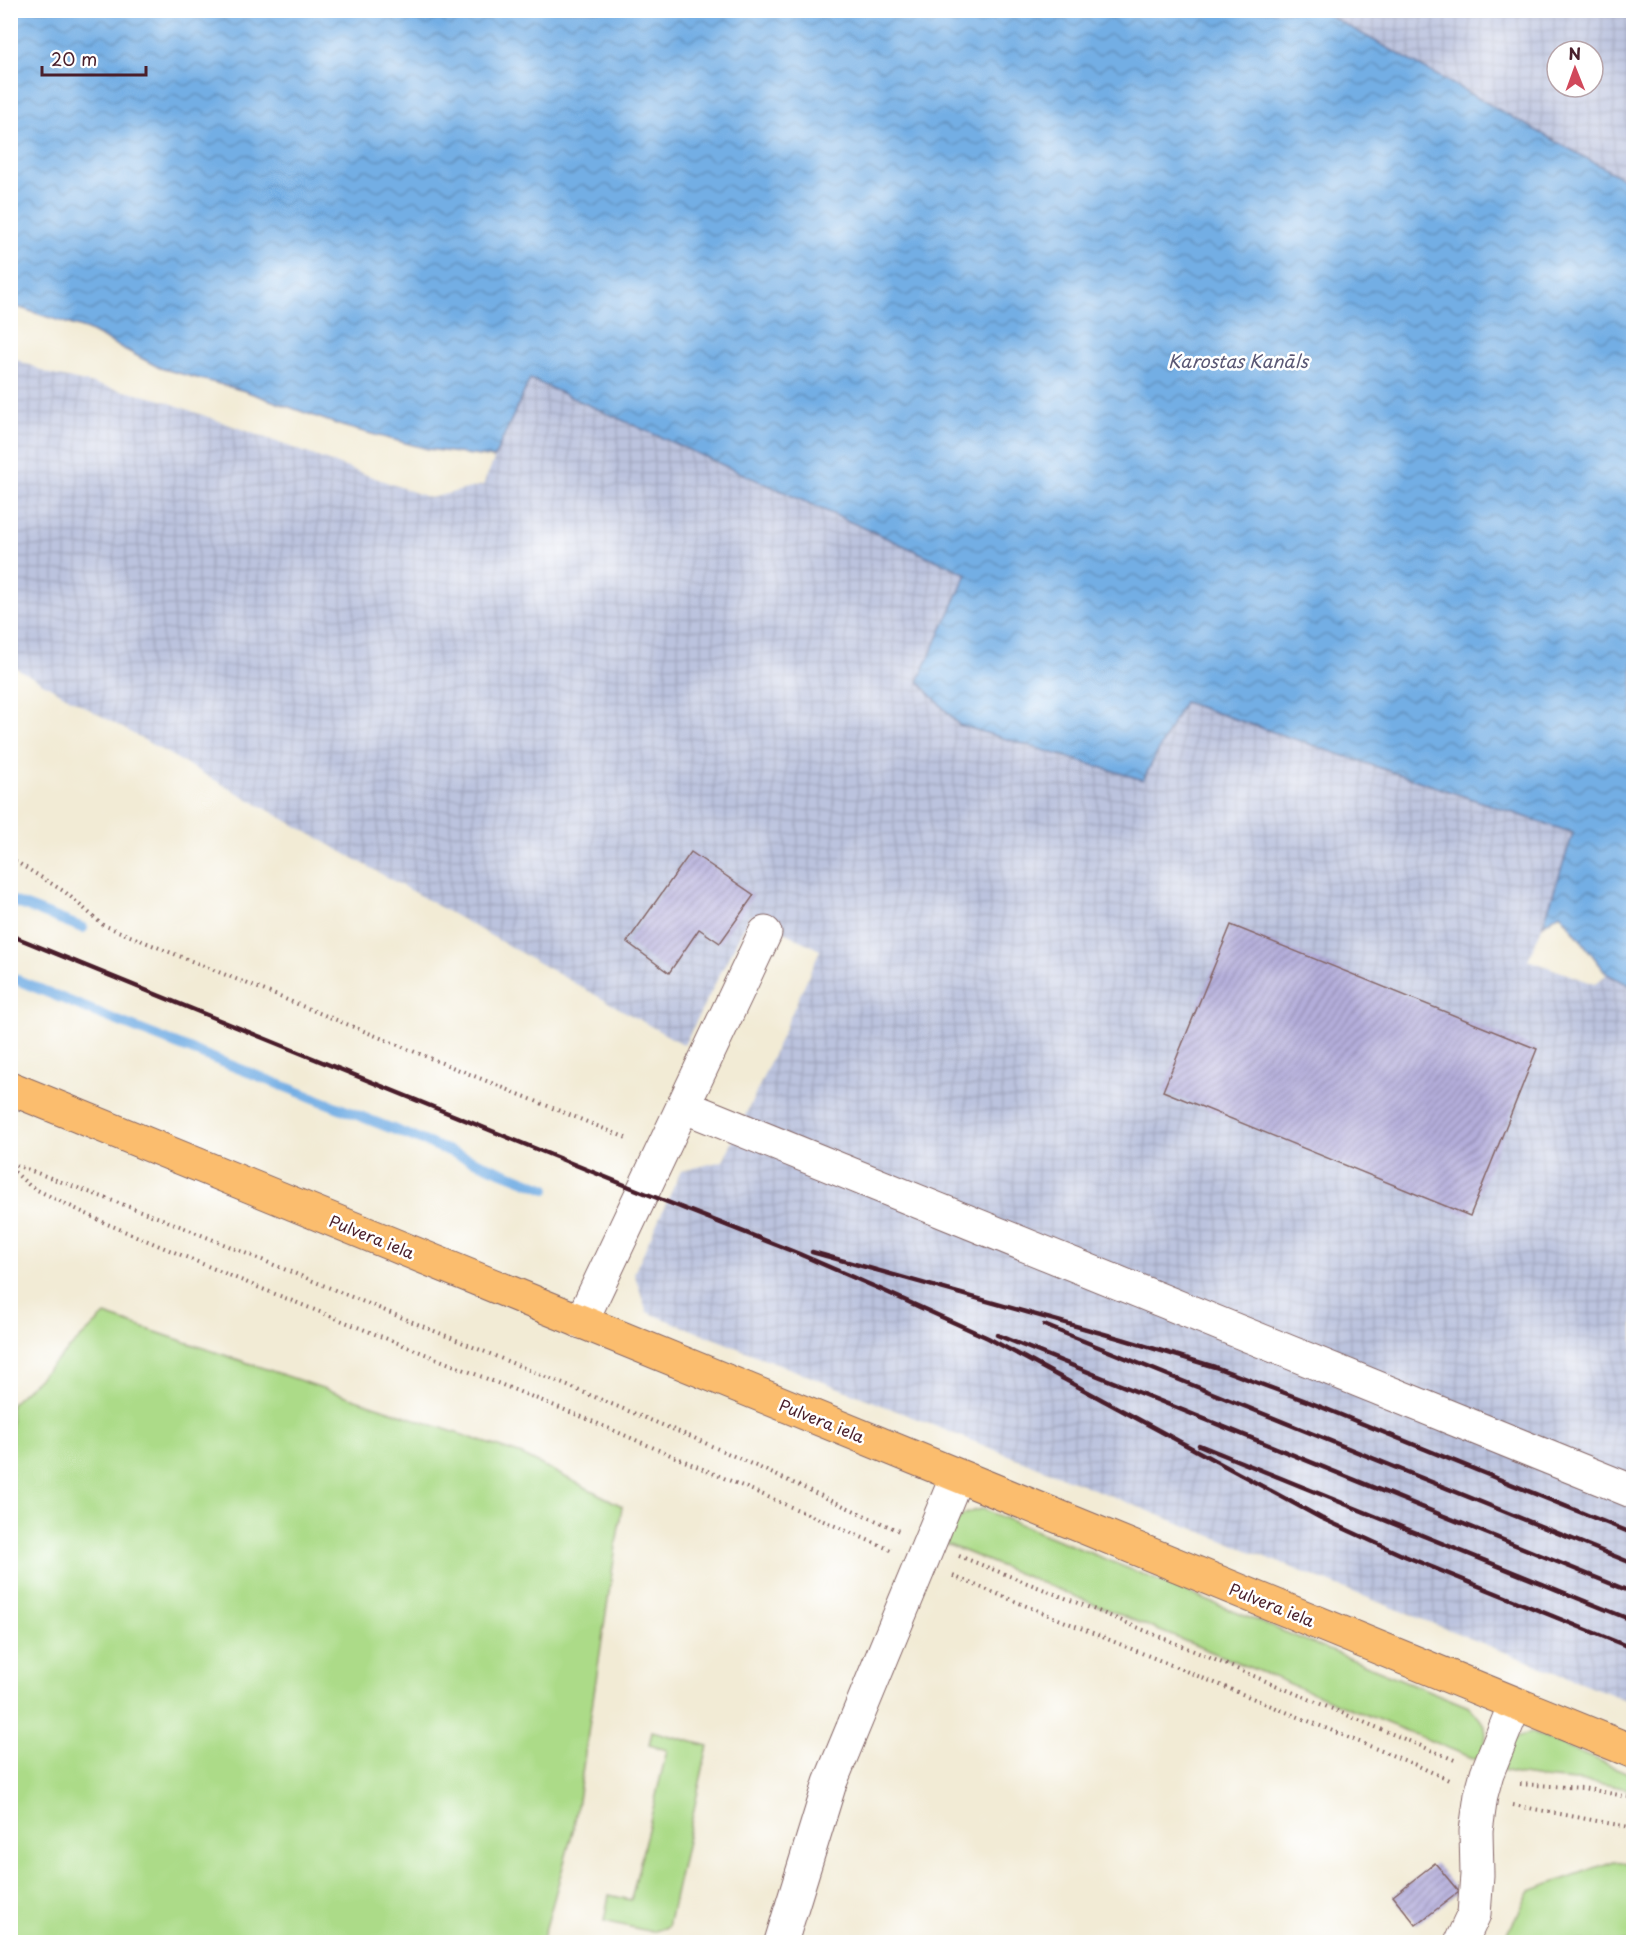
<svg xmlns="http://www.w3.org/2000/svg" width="1644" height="1953" font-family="'Playpen Sans',sans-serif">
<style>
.industrial{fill:url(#industrial-grid);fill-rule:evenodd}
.grass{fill:#acdb88;stroke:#7b7d5a;stroke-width:1.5}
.water{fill:url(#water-waves);stroke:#5e6688;stroke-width:1.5}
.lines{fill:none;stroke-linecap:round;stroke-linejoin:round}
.stream{stroke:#73aee4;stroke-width:10}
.building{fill:url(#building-hatch)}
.minor-casing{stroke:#856666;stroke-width:35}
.major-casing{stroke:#856666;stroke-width:35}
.path{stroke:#856666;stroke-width:4;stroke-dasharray:1.5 4.5;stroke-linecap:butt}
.minor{stroke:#fff;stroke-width:33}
.major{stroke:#fbbd6e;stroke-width:33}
.rail{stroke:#4a1f2b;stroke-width:4.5}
.labels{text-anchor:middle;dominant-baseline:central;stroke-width:5;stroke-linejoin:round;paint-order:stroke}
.street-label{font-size:16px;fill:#4a1f2b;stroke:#fff}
.water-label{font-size:18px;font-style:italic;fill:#5a5875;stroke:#fff}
</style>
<defs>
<pattern id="industrial-grid" width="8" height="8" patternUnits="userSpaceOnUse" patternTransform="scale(1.5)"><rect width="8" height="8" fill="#bbc3de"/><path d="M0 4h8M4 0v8" fill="none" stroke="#a2a7bf"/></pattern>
<pattern id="water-waves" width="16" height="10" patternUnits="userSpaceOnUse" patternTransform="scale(1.5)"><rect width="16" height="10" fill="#73aee4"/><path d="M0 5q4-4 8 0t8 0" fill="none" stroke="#608db9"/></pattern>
<pattern id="building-hatch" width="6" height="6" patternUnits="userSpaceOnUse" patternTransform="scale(1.5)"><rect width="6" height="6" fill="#b4aedb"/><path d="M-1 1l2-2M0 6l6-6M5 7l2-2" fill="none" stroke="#948db2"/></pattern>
</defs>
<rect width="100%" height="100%" fill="#fff"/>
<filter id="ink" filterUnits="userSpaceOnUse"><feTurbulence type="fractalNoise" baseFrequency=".0167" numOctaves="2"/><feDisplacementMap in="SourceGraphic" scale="12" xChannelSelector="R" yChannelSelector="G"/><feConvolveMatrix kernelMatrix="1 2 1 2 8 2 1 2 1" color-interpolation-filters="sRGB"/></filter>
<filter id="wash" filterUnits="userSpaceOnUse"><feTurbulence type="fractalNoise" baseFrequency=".008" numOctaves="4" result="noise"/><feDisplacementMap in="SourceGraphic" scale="24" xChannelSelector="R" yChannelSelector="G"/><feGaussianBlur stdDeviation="1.35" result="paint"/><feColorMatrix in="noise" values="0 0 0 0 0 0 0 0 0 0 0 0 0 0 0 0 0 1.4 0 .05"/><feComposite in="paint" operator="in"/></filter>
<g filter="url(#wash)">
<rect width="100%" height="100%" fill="#f2ebd5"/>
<path class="industrial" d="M1321 11H1633V184ZM1557 51H1593V87H1557Z
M11 357 50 374 159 399 430 498 483 485 529 379 967 574 918 681 1184 702 1573 833 1543 925 1528 960 1595 984 1607 974 1633 987V1703L647 1312 634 1273 681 1171 723 1161 756 1093 820 950 750 915 684 1045 11 665Z"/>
<path class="grass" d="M105 1315 522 1455 622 1506 574 1827 542 1942H11V1404Z
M982 1509 1469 1707C1492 1729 1487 1733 1480 1761L946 1544C956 1522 957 1513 982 1509Z
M652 1731 708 1746 668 1927 652 1932 604 1921 609 1895 631 1900 667 1750 649 1745Z
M1530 1732 1633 1775V1791C1591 1777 1545 1783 1502 1771L1514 1739Z
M1614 1861 1633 1863V1942H1503L1530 1891Z"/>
<path class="water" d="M11 10 1321 11 1633 184V987L1607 974 1560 913 1543 925 1573 833 1184 702 1143 780 959 725 918 681 967 574 530 379 494 458 428 449 342 426 245 391 160 368 88 330 11 305Z"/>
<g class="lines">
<path class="stream" d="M10 900 83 928
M10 977 110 1018 546 1189"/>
</g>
<g id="blocks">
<path class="building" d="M691 852 754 895 720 943 699 929 669 973 627 942Z
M1231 925 1537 1049 1470 1216 1163 1091Z
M1435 1863 1459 1892 1416 1925 1393 1896Z"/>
</g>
</g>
<g filter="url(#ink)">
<use href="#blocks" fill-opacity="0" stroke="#856666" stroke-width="1.5"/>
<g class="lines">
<g class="minor-casing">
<path id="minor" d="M683 1106 1634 1492
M581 1322 765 933
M781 1942 830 1783 957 1476
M1461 1942 1474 1914 1477 1875 1476 1831 1481 1795 1487 1773 1515 1704"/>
</g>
<g class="major-casing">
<path id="major" d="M10 1088 1634 1752"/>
</g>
<path class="path" d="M10 858 65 892 103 925 629 1139
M10 1163 165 1220 694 1438 899 1531
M10 1168 31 1187 105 1223 255 1286 580 1416 891 1550
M959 1556 1098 1611 1457 1761
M953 1576 1416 1765 1451 1781
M1520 1784 1583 1788 1634 1798
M1513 1805 1634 1828"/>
<use href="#minor" class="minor"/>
<use href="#major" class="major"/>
<path class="rail" d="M10 935 642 1192 797 1253 880 1289 988 1338 1321 1518 1402 1555 1634 1649
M812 1252 1122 1339 1215 1367 1309 1402 1634 1534
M1044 1325 1634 1564
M997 1335 1634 1593
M1199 1445 1634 1621"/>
</g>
</g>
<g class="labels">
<g class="street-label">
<text transform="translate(372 1236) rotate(22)">Pulvera iela</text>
<text transform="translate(822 1420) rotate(22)">Pulvera iela</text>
<text transform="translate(1272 1604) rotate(22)">Pulvera iela</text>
</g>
<g class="water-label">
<text x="1238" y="360">Karostas Kanāls</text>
</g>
</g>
<rect width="1644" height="1953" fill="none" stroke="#fff" stroke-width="36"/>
<g transform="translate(1575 69) rotate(359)"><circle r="28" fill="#ffffff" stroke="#b7a5aa" stroke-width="1.5"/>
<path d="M0-4.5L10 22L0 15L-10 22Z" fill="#d1495b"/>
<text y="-9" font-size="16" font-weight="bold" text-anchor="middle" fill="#4a1f2b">N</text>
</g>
<path d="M42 66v9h104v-9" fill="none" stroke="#4a1f2b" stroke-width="3"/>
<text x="51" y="66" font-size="18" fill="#4a1f2b" stroke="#ffffff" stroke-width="4.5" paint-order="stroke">20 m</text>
</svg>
